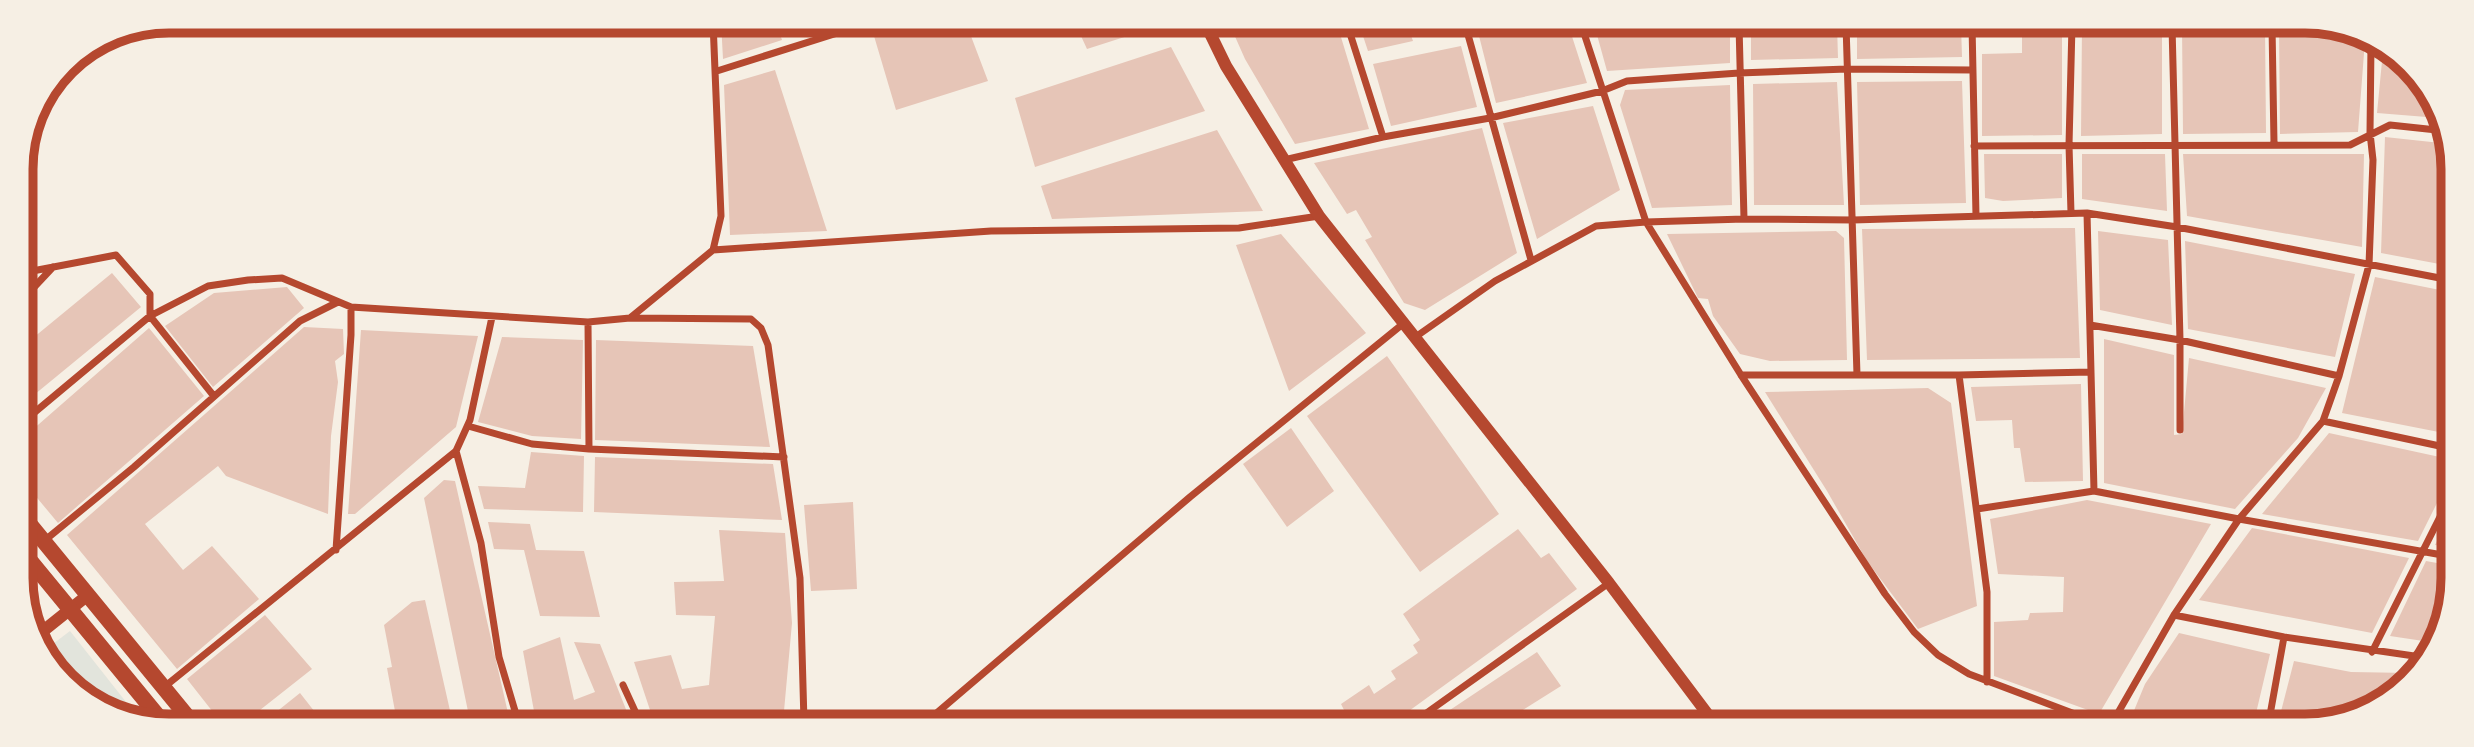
<svg xmlns="http://www.w3.org/2000/svg" width="2474" height="747" font-family="Figtree,sans-serif">
<style>
.green{fill:#e2e4dc}
.building{fill:#e6c5b7}
.lines{fill:none;stroke-linecap:round;stroke-linejoin:round}
.minor{stroke:#b5482f;stroke-width:7}
.tertiary{stroke:#b5482f;stroke-width:12}
.primary{stroke:#b5482f;stroke-width:16}
.rim{fill:none;stroke:#b5482f;stroke-width:9}
</style>
<rect width="100%" height="100%" fill="#f6efe4"/>
<path class="green" d="M70 631 141 721H131L58 676 45 650Z"/>
<path class="building" d="M721 22H776L782 40 723 59Z
M918 23H966L988 81 896 110 874 36Z
M1075 23H1164L1165 24 1087 49Z
M1229 23 1337 24 1369 129 1295 144 1245 59Z
M1359 24H1407L1413 41 1368 51Z
M1476 24H1568L1587 83 1496 103Z
M1594 24 1730 25V63L1607 71Z
M1751 25H1837L1838 58 1751 60Z
M1857 25H1961L1962 57 1857 59Z
M2022 25H2062V135L1982 136V54L2022 53Z
M2082 25 2162 26V134L2081 136Z
M2182 26H2265L2266 133 2183 134Z
M2279 26H2343L2365 40 2358 132 2280 134Z
M1461 46 1477 107 1391 126 1373 64Z
M1171 47 1205 111 1035 167 1015 98Z
M2383 51 2416 71 2439 118 2377 113Z
M775 70 827 231 730 235 724 85Z
M1962 81 1966 203 1860 205 1857 82Z
M1837 82 1844 205H1754L1753 84Z
M1730 85 1732 205 1652 208 1620 105 1625 90Z
M1593 106 1620 190 1537 239 1503 123Z
M1482 128 1517 253 1425 310 1404 303 1365 240 1372 237 1356 210 1347 214 1314 163Z
M1217 130 1263 211 1052 219 1041 186Z
M2385 137 2450 144V266L2381 253Z
M1984 154H2062V198L2003 201 1985 198Z
M2082 154H2165L2167 211 2082 199Z
M2183 154H2364L2362 247 2187 216Z
M2075 228 2080 358 1867 360 1862 229Z
M1836 231 1844 238 1847 360 1770 361 1740 354 1713 316 1708 299 1698 298 1667 234Z
M2098 231 2168 240 2172 325 2100 310Z
M1281 234 1366 333 1289 391 1236 245Z
M2185 241 2355 274 2335 357 2188 329Z
M112 273 141 307 23 404 22 347Z
M2375 277 2450 292 2449 434 2342 413Z
M287 287 304 308 213 387 165 326 214 293Z
M304 327 343 329 344 354 335 361 338 382 331 436 328 514 226 476 218 466 145 524 183 570 212 546 259 599 177 669 67 535Z
M149 328 204 396 58 523 23 481V438Z
M361 330 478 336 456 427 355 514H348Z
M502 337 583 340 581 439 532 436 478 422Z
M2104 339 2174 355V435L2182 434 2189 358 2326 388 2298 438 2235 509 2104 483Z
M596 340 753 346 770 447 595 440Z
M1387 356 1499 514 1420 572 1307 416Z
M2081 384 2083 481 2025 482 2020 448H2014L2012 420 1976 421 1971 387Z
M1928 388 1951 403 1977 606 1918 629 1867 561 1827 491 1765 392Z
M1291 428 1334 491 1287 527 1243 464Z
M2329 433 2449 459V479L2418 541 2262 514Z
M531 452 584 456 583 512 484 509 478 486 525 488Z
M595 457 773 464 782 520 594 512Z
M444 480 455 481 508 713 470 721 424 498Z
M2087 500 2211 524 2099 714 1994 676V622L2028 620 2030 613 2063 612 2064 577 1998 574 1990 519Z
M853 502 857 589 811 591 804 505Z
M2448 519V547L2435 545Z
M488 522 530 524 536 550 584 551 600 617 540 616 524 550 494 549Z
M2252 528 2326 542 2409 558 2372 633 2199 600Z
M1518 529 1541 558 1549 553 1577 589 1391 724H1351L1341 704 1369 685 1374 694 1396 679 1391 671 1418 653 1413 645 1420 640 1403 614Z
M719 530 785 533 792 623 783 722H654L634 662 671 655 682 689 709 685 715 616 676 615 674 582 724 581Z
M2426 561 2448 565V616L2430 642 2390 636Z
M425 600 451 715 422 722H397L387 668 392 667 384 625 412 602Z
M265 615 312 669 246 721H220L187 679Z
M2179 633 2270 654 2253 726 2128 725 2145 684Z
M560 637 574 700 595 692 574 642 600 644 631 722H536L523 651Z
M1537 652 1561 686 1510 718 1514 724H1429Z
M2294 661 2351 672 2410 673 2395 695 2314 726H2289L2278 723Z
M300 693 322 721H265Z"/>
<g class="lines">
<path class="minor" d="M713 22 721 216 713 250
M1347 24 1383 137
M1465 24 1531 260
M1581 24 1646 222 1741 375 1885 594 1914 632 1938 655 1969 674 2104 725
M1739 25 1744 219
M1846 25 1857 375
M1972 25 1976 216
M2172 26 2180 340V430
M2272 26 2274 143
M68 62C90 59 103 49 118 31
M717 71 869 23
M1974 146 2350 145 2390 125 2446 131
M1284 160 1383 137 1490 118 1602 91 1627 81 1739 73 1847 69 1972 70
M2071 213 2069 145 2072 25
M2087 213 2094 491 2239 519 2448 556
M22 273 116 255 150 294V316L213 395
M22 300 53 267
M630 318 713 250 991 231 1239 228 1319 216
M588 322 589 449
M2090 325 2180 340 2339 376
M1414 338 1495 281 1596 226 1646 222 1744 219 1853 220 2087 213 2177 227 2450 280
M1741 375H1959L2091 372
M1959 375 1987 592V682
M2323 421 2449 448
M23 422 150 316 208 286 248 280 282 278 351 307 588 322 630 318 751 319 761 328 768 345 800 578 804 722
M468 426 532 444 589 449 784 457
M456 451 481 543 499 657 518 721
M1977 509 2094 491
M44 541 134 467 300 321 338 302
M336 550 351 335V307
M2174 615 2284 637 2421 657
M2372 652 2449 499
M623 685 640 722
M163 688 456 451 470 420 492 317
M925 723 1190 497 1404 323
M1411 724 1609 583
M2111 725 2174 615 2239 519 2323 421 2339 376 2369 265 2373 160 2370 133 2371 44
M2268 726 2284 637"/>
<path class="tertiary" d="M1205 23 1226 66 1319 216 1609 583 1715 724
M38 635 88 595"/>
<path class="primary" d="M23 516 191 721
M23 552 162 721"/>
</g>
<path d="M0 0H2474V747H0ZM169 33H2305A136 136 0 0 1 2441 169V578A136 136 0 0 1 2305 714H169A136 136 0 0 1 33 578V169A136 136 0 0 1 169 33Z" fill="#f6efe4" fill-rule="evenodd"/>
<path class="rim" d="M169 33H2305A136 136 0 0 1 2441 169V578A136 136 0 0 1 2305 714H169A136 136 0 0 1 33 578V169A136 136 0 0 1 169 33Z"/>
</svg>
